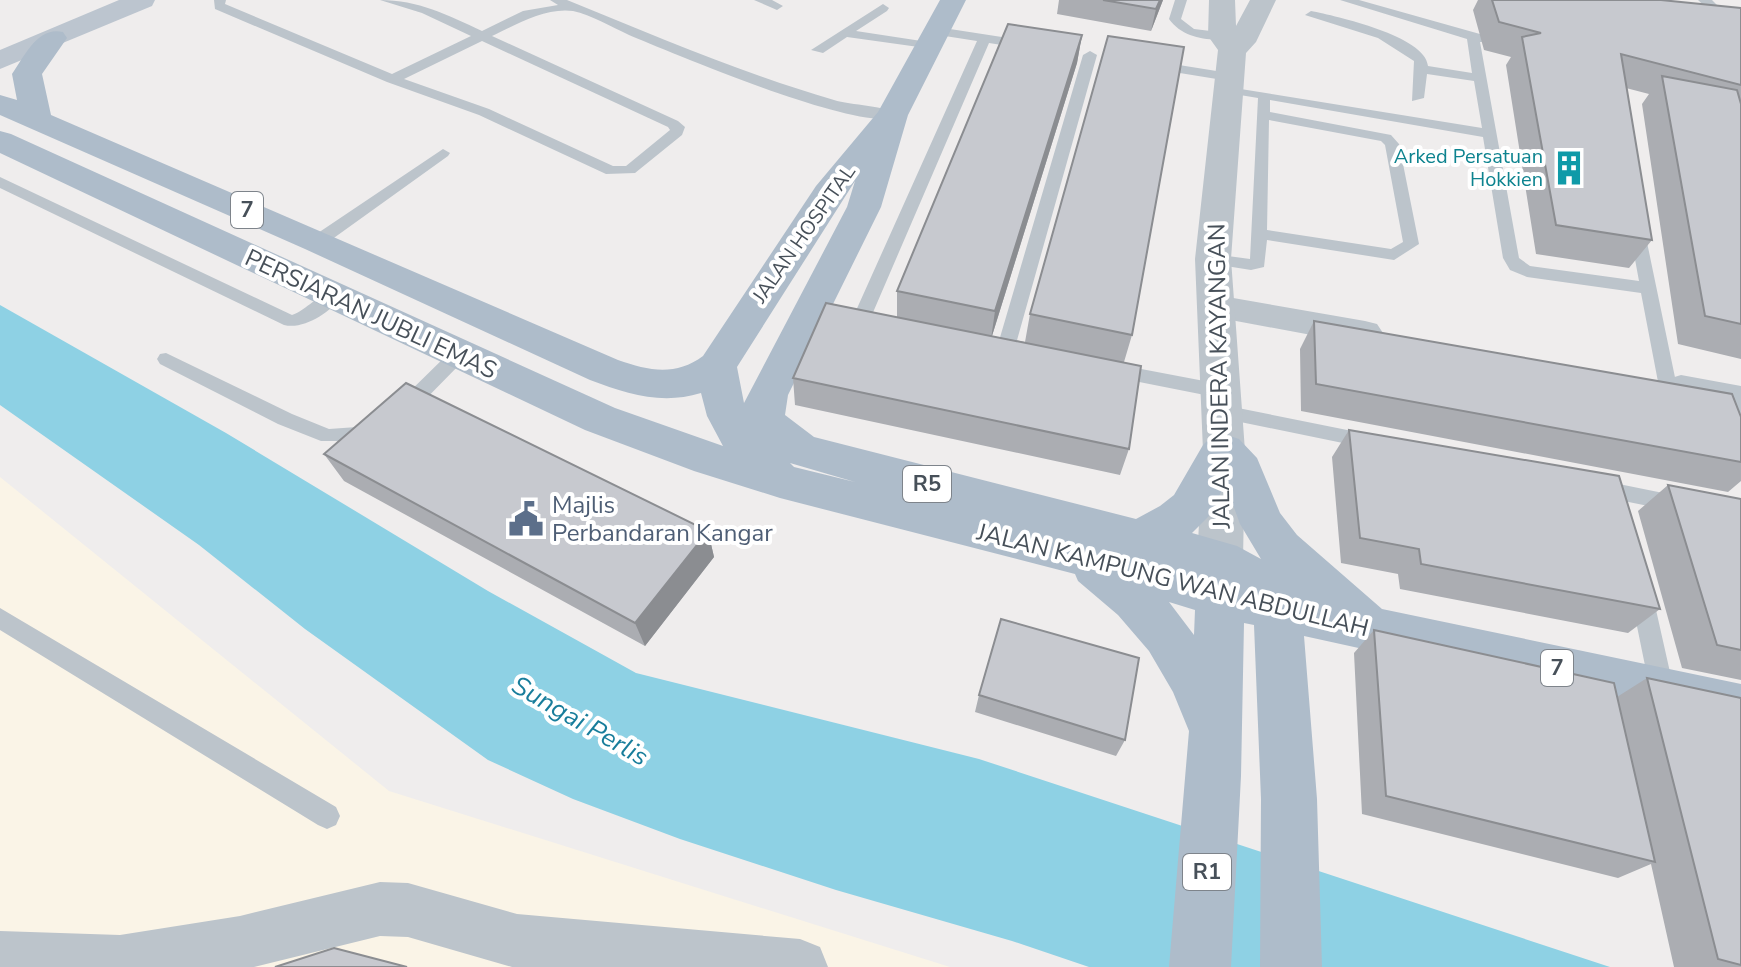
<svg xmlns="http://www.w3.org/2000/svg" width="1741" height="967" font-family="'Nunito Sans',sans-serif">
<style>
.commercial{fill:#faf4e7}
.water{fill:#8ed1e4}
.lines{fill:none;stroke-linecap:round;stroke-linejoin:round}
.service{fill:#bcc4cb;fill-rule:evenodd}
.minor{fill:#bcc4cb;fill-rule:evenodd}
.tertiary{fill:#bcc4cb;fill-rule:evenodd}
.secondary{fill:#bcc5cf;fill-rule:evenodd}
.primary{fill:#aebcca;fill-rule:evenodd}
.wall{fill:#abadb2}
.shaded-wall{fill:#8b8d91}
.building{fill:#c7c9cf;stroke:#8b8d91;stroke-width:2}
.labels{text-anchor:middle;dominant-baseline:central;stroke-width:8;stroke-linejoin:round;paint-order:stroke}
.far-culture-label{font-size:20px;fill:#0d838f;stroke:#fff;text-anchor:end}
.far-street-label{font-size:20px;fill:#475059;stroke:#fff}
.shield{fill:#fff;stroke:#7e848b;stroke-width:2}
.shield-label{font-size:22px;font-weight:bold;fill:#475059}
.street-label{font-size:24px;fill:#475059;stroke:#fff}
.service-label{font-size:24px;fill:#4e5e75;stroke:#fff;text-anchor:start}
.water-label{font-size:26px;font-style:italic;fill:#187d9b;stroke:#fff}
</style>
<rect width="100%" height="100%" fill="#efeded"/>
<path class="commercial" d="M0 477 389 791 950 967H0Z"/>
<path class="water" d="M0 305 226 433 488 591 636 673 979 759 1610 967H1089L1012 941 836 890 680 839 573 799 488 760 305 629 199 545 0 405Z"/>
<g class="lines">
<path class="service" d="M214 0H226L225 4 392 74 471 36 422 13 380 0C418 0 448 15 482 31L523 11 558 5 550 0H567C655 36 742 73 834 100 850 105 888 106 899 115 871 138 668 51 629 35 612 27 591 15 573 11 546 7 515 25 492 36L678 121 685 127 682 135 635 173 606 174 479 115 387 82 215 9ZM482 41 668 127 670 130 626 166H613L489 109 404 79Z
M754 0H772L783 6 777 10Z
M1175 0H1187L1181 19 1194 29 1227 33V39C1205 41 1182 37 1169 19Z
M1340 0H1359L1487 36V42H1480L1519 258 1530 266 1639 281 1629 227 1637 222 1643 223 1677 387 1675 392 1668 394 1659 387 1641 293 1527 277 1510 270 1503 258 1483 137 1270 100V112L1391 135 1399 144 1419 244 1394 260 1267 240 1264 267 1251 270 1207 263 1205 259 1207 255 1213 254 1250 259 1258 98 1222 92V86L1482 128 1474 81 1427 74 1424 98 1412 101 1414 61 1378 38 1305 15 1311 11C1336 16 1426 36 1428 66L1472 73 1467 39ZM1269 120 1381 141 1385 145 1403 242 1391 249 1267 230Z
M1698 0H1712L1721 9 1711 12Z
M883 4 889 8 887 11 856 31 928 42 935 46 933 49 847 37 823 53 811 50Z
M937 27 1027 41 1033 45 1027 49 989 43 868 324 859 330 850 324 977 41 932 34 931 31Z
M1090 51 1097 55 1014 351 1005 357 996 351 1083 55Z
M1154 61 1229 73 1236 77 1229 81 1149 68 1147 65Z
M443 149 450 153 448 156 324 245H312V237Z
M0 177 292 315C308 310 321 289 339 293L342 297C330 312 304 330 284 325L0 188Z
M458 349 464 350 467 355 464 360 412 413H398L396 408 398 403 452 350Z
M166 353 292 414 329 429 357 427 372 422 379 424 382 429 379 434 358 441H321L278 424 160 364 157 359 160 354Z
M1115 364 1220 384 1229 391 1220 398 1109 376 1106 371 1109 366Z
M1223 405 1372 435 1379 437 1382 442 1379 447 1372 449 1216 417 1214 412 1216 407Z
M1599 480 1678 496 1685 498 1688 504 1685 510 1678 512 1599 496 1592 494 1589 488 1592 482Z
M1641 583 1649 585 1652 592 1674 690 1670 698 1662 701 1654 698 1650 690 1630 592 1633 585Z
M0 608 336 807 340 816 336 825 327 829 318 825 0 630Z"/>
<path class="minor" d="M1216 295 1365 321 1377 324 1383 333 1377 342 1365 345 1204 315 1199 307 1204 299Z
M1681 375 1741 386V414L1668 399 1663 389 1668 379Z
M380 882 408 883 517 914 800 939 820 947 828 967H512L408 937 380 936 254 967H0V931L120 935 240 916Z"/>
<path class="tertiary" d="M1209 0H1235L1236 26 1250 0H1276L1256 42 1246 53 1231 259 1245 451 1243 560 1237 574 1220 580 1203 574 1197 560 1203 451 1195 259 1218 50 1208 36Z"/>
<path class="secondary" d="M119 0H155L152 6 0 69V50Z"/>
<path class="primary" d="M940 0H966L908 115 881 207 788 395 785 415 814 437 1136 519 1160 506 1174 495 1203 445 1209 439 1224 434 1239 439 1257 458 1280 513 1297 535 1382 609 1741 684V732L1304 636 1317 799 1322 967H1260L1261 799 1254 625 1244 623 1241 776 1231 967H1169L1189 731 1173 692 1149 651 1118 615 1078 581 1075 574 780 498 694 471 585 430 0 153V131L11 134 615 408 723 446 707 416 701 393C662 405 627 394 590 380L305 249 0 115V95L17 100 12 74C25 55 38 26 63 32L67 38 42 74 51 115 618 360C649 371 676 376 703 356L816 186 878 112ZM855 181 847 207 744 403 737 367ZM790 463 855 482 794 467ZM1225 483 1240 524 1261 559 1237 546 1192 533 1211 514ZM1169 602 1195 610 1194 635Z"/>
</g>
<path class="wall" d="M1059 0H1163L1151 31 1057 14Z
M1478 0H1661L1741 8V359L1678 344 1642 104 1649 94 1626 88 1652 240 1629 268 1536 254 1506 65 1511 57 1484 50 1473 10Z
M1082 35 1077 63 992 336 1025 342 1030 314 1132 335 1124 362 1129 449 1120 475 795 405 793 378 897 317V291Z
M1314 321 1741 417V481L1728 492 1301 411 1300 349Z
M1349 430 1660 609 1628 633 1400 589 1398 574 1341 563 1332 457Z
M324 454 708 531 714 557 645 646 344 481Z
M1668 485 1741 499V680L1682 668 1638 511Z
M1374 630 1617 697 1647 678 1741 698V967H1674L1651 864 1618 878 1362 814 1354 653Z
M979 695 1125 740 1116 756 975 712Z"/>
<path class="shaded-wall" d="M1160 0H1163L1151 31 1156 9Z
M1082 35 1077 63 991 339 995 311Z
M708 531 714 557 645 646 635 623Z"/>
<path class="building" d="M1103 0H1160L1156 9Z
M1492 0H1661L1741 8V85L1621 54 1652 240 1556 225 1522 37 1541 33 1499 22Z
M1008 24 1082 35 995 311 897 291Z
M1108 36 1184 47 1132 335 1030 314Z
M1662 76 1737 90 1741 104V324L1705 316Z
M826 303 1141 366 1129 449 793 378Z
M1314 321 1732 394 1741 417V462L1316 384Z
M406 383 708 531 635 623 324 454Z
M1349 430 1619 476 1660 609 1421 564 1419 549 1360 538Z
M1668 485 1741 499V650L1717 645Z
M1001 619 1139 658 1125 740 979 695Z
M1374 630 1614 683 1655 862 1386 796Z
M1647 678 1741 698V965L1718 959Z
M334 948 407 967H275Z"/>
<defs>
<g id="building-bare" transform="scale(2.76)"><path d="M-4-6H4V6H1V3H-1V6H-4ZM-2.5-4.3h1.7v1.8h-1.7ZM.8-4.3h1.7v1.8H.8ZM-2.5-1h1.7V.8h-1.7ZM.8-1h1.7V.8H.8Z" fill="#0f9aa8" stroke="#fff" stroke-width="2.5" paint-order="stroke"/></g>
<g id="civic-bare" transform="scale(2.76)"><path d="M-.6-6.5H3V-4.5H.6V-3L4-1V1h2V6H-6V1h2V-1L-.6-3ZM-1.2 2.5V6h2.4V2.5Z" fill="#5c6f8a" stroke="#fff" stroke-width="2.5" paint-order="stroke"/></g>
</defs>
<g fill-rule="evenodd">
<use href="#building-bare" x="1569" y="168"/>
<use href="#civic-bare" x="526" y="519"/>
</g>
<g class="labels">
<g class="far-culture-label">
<text x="1543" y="156">Arked Persatuan<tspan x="1543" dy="23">Hokkien</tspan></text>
</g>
<g class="far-street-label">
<text transform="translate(804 234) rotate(-55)">JALAN HOSPITAL</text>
</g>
<g class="shield">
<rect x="231" y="192" width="32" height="36" rx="6"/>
<rect x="903" y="466" width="48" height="36" rx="6"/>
<rect x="1541" y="650" width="32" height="36" rx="6"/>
<rect x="1183" y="854" width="48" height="36" rx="6"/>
</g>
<g class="shield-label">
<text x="247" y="210">7</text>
<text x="927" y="484">R5</text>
<text x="1557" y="668">7</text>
<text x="1207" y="872">R1</text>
</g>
<g class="street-label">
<text transform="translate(371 314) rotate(25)">PERSIARAN JUBLI EMAS</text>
<text transform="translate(1219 376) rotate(-91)">JALAN INDERA KAYANGAN</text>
<text transform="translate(1173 580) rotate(14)">JALAN KAMPUNG WAN ABDULLAH</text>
</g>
<g class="service-label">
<text x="552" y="505">Majlis<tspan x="552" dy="28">Perbandaran Kangar</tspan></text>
</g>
<g class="water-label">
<text transform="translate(580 721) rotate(30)">Sungai Perlis</text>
</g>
</g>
</svg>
